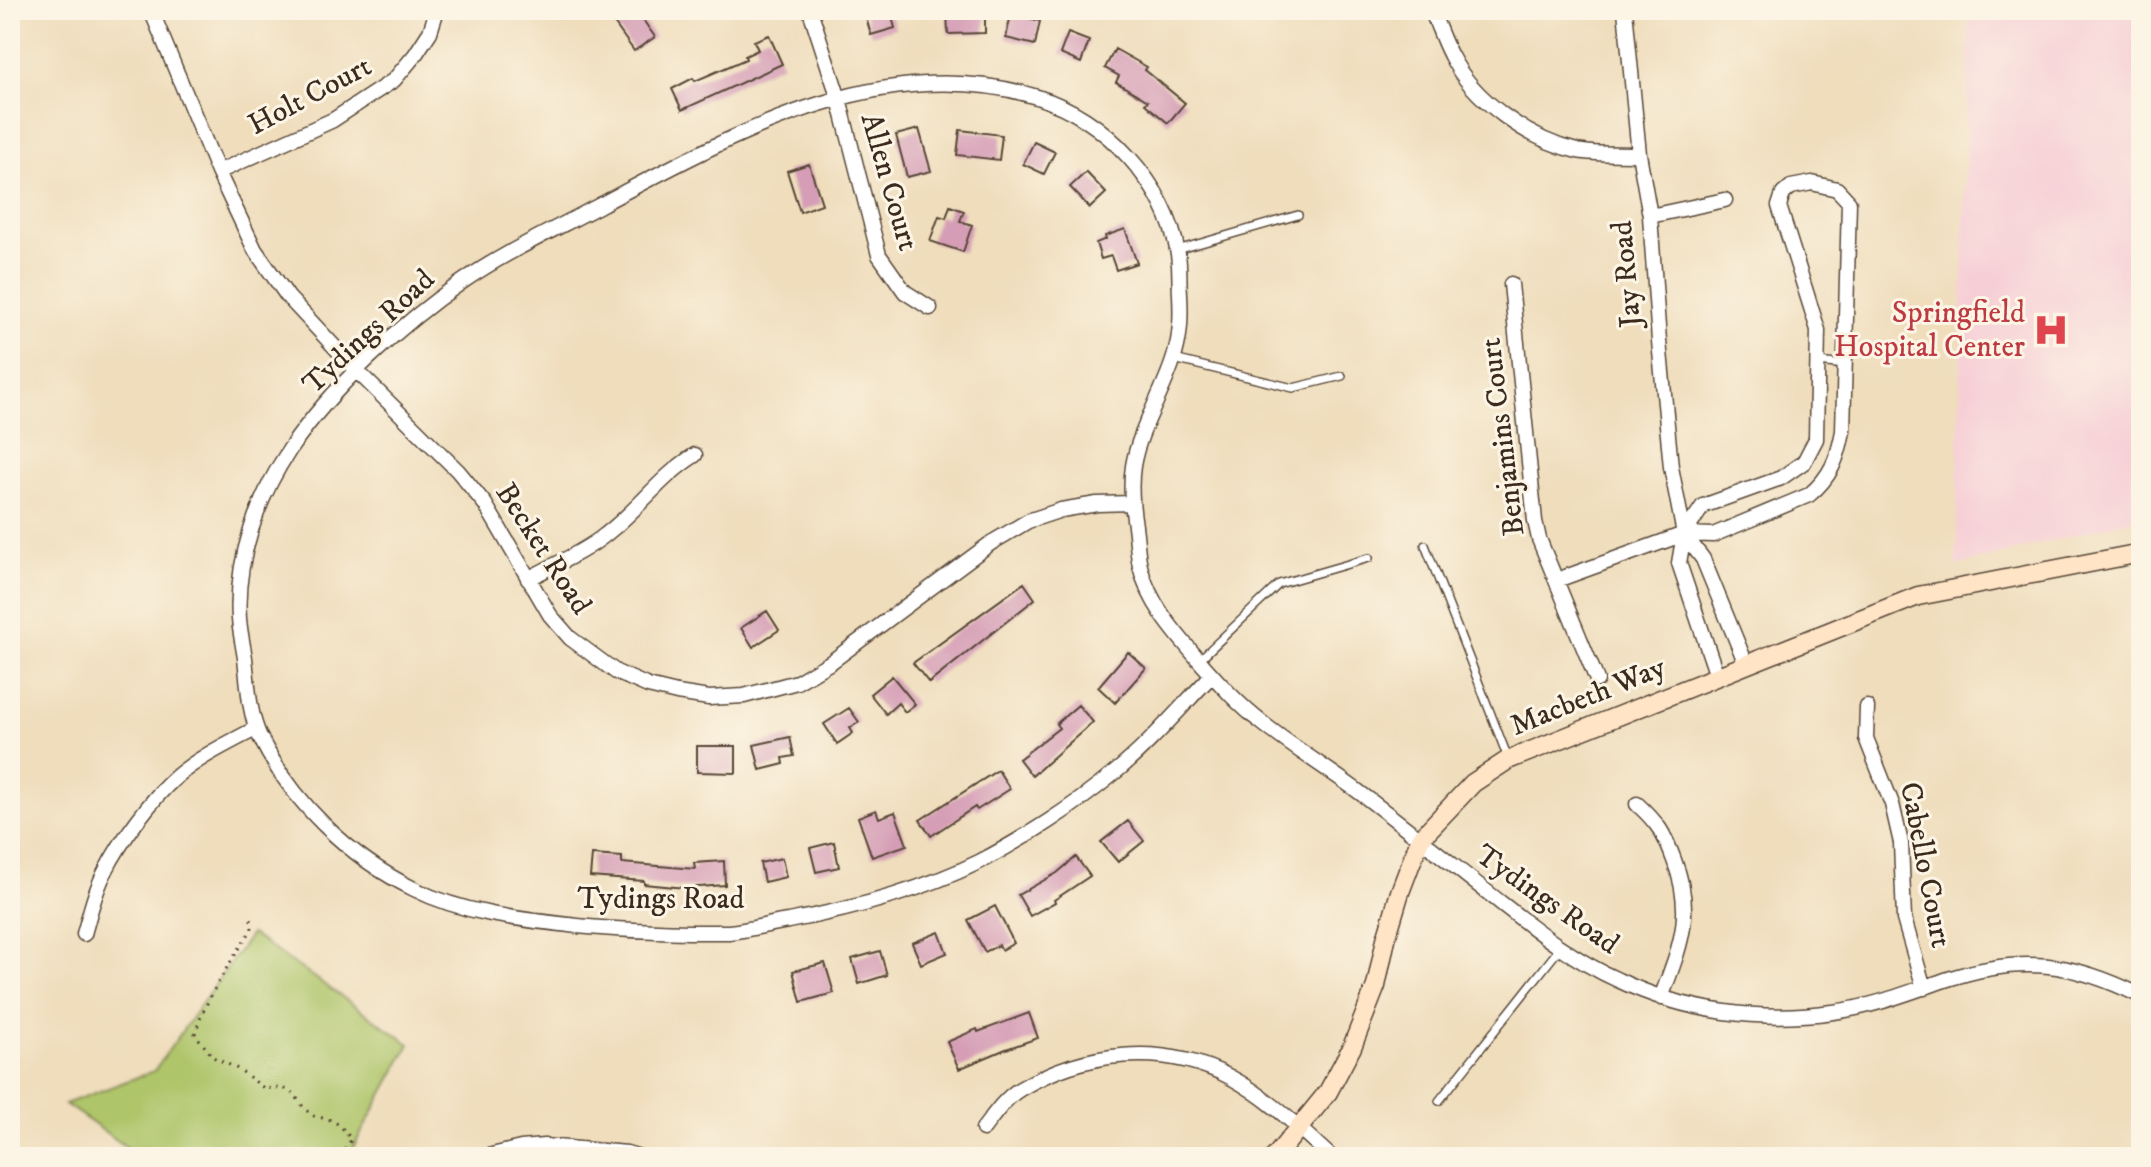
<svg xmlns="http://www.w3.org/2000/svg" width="2151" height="1167" font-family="'IM FELL DW Pica',serif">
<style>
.built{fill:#f6cfd6}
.green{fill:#afc56a;stroke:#757844;stroke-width:2}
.building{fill:#d59eb6}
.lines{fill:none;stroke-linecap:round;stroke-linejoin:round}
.lane-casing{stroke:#564536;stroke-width:10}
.street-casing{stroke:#564536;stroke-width:17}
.secondary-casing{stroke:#564536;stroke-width:21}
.path{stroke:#564536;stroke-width:3;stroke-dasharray:2 6;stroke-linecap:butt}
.lane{stroke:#fff;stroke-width:7}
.street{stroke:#fff;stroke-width:14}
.secondary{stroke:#ffe4c6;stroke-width:18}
.labels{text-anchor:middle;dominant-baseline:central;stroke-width:6;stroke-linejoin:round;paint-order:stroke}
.street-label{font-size:30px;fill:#3b2a1e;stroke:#fcf5e5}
.health-label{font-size:30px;fill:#be3a42;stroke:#fcf5e5;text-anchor:end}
</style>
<rect width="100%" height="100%" fill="#fcf5e5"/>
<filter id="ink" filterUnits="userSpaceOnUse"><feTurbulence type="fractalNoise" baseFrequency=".0125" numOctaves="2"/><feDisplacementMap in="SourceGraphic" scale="16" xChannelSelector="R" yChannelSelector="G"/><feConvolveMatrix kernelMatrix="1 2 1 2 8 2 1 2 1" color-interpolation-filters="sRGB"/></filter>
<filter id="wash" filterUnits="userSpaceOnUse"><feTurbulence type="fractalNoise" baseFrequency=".006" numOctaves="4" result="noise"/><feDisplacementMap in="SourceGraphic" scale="32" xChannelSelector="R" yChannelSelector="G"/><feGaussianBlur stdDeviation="1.8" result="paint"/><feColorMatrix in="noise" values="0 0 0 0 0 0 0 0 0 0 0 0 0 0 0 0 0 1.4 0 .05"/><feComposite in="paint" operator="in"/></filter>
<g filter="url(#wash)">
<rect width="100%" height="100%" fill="#efddbc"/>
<path class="built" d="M1969 10H2141V517L1956 566Z"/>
<path class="green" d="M251 934 410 1044 348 1157H141L65 1104 154 1071Z"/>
<g id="blocks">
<path class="building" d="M631 10H636L655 37 634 51 614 23Z
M864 10H890L895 28 871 35Z
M947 11H985V33L948 34Z
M1011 14 1040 21 1035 45 1006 38Z
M1068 33 1089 41 1081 63 1060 54Z
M769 35 782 64 682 110 672 89 693 78 695 81 746 59 745 56 758 50 754 41Z
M1115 49 1147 67 1145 70 1185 103 1168 123 1145 104 1148 101 1116 82 1119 76 1105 68Z
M919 129 931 171 907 177 896 135Z
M960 130 1002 135 999 160 957 155Z
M1034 142 1055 152 1044 174 1023 164Z
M809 164 822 204 800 212 787 171Z
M1086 172 1106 193 1090 208 1070 187Z
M950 206 964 211 960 221 972 225 963 252 930 241 939 216 946 218Z
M1125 229 1137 263 1116 270 1111 256 1101 259 1096 243 1106 239 1105 236Z
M1024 583 1035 599 929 683 913 663Z
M767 611 779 630 753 647 741 628Z
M1128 652 1146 668 1115 703 1098 687Z
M892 676 915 704 905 712 898 703 886 714 870 694Z
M1078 705 1093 722 1032 776 1019 759 1059 728 1056 724Z
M849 708 859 722 850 728 853 733 837 744 824 724Z
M790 737 794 756 783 758 784 764 760 770 754 745Z
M697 746H736V773L697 772Z
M998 770 1010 789 977 810 975 807 931 836 920 820Z
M876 810 879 818 895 812 907 845 872 857 858 817Z
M1128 821 1144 841 1118 862 1101 842Z
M834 842 839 867 816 872 810 848Z
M592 855 622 857V863L695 869 694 863 724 861 725 885 686 888 644 884V881L590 877Z
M1076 857 1090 876 1054 900 1055 902 1030 916 1018 895 1057 873Z
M782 858 786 877 764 882 760 863Z
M995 906 1014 943 1002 950 999 945 985 952 968 920Z
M939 932 947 953 921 964 912 943Z
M880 951 887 975 859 984 852 959Z
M825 963 834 993 801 1002 793 971Z
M1029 1013 1038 1038 1006 1049 959 1069 947 1042 977 1029 978 1032Z"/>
</g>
</g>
<g filter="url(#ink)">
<use href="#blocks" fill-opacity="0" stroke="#564536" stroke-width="2"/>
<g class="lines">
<g class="lane-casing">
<path id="lane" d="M1177 250 1298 215
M1174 359 1293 388 1342 376
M1818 362 1845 365
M1425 545 1508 758
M1199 660 1279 584 1369 558
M1439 1101 1560 948"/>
</g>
<g class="street-casing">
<path id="street" d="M151 10 218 172 255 250 288 297 357 371 458 471 485 504 550 615 570 638 616 672 648 686 677 693 709 698 744 696 797 682 831 662 991 543 1028 521 1061 510 1097 504 1132 503
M810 10 839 99 879 255 905 292 930 308
M1431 10C1438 25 1443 41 1451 56 1473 100 1529 140 1577 151 1597 155 1619 153 1639 154
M1625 10 1639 154 1650 216 1659 341 1671 467 1684 534 1679 563 1717 676
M218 172 333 120 394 80 415 55 430 32 437 10
M1650 216 1725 200
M1511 284 1535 521 1539 539 1597 680
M1684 534 1703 559 1746 664
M528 579C553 565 583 553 605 535 637 511 661 476 695 455
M1557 580 1684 534 1713 535 1809 495C1831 477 1838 458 1843 431L1849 202 1837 189 1812 183 1791 187 1783 194 1779 206 1818 330 1816 439 1804 462 1781 478 1703 506 1684 534
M1212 675C1180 708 1149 745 1113 774 1076 805 1022 840 979 862 918 892 854 909 788 921 769 924 749 930 729 932 724 932 694 932 689 932 649 931 609 930 569 925 516 919 462 913 414 889 350 858 291 801 260 737 249 714 248 684 245 658 243 645 240 632 239 619 235 560 258 497 290 449 330 389 403 322 462 282 505 252 556 229 602 204 734 134 883 50 1037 97 1105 118 1166 183 1178 254 1180 267 1179 281 1180 294 1181 315 1181 333 1175 354 1165 391 1139 428 1133 466 1130 485 1132 507 1135 526 1137 539 1137 552 1140 566 1149 605 1178 636 1204 666 1222 686 1240 706 1261 722 1292 747 1327 768 1359 792 1407 828 1454 866 1501 903 1538 932 1575 961 1618 980 1685 1012 1760 1022 1833 1012 1873 1007 1910 992 1948 979 2021 955 2073 962 2141 996
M1867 707 1866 738 1892 804 1901 843 1904 919 1924 988
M1637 804C1658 823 1664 833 1674 860 1695 915 1680 946 1661 998
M84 934C90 913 95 890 106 870 120 842 152 798 176 777 199 757 229 743 255 729
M983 1129C993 1116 1005 1098 1020 1089 1084 1051 1163 1042 1230 1077 1268 1097 1300 1129 1331 1157
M492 1155 521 1148 544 1146 627 1153 640 1157"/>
</g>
<g class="secondary-casing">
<path id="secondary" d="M1275 1157 1328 1092 1352 1047 1376 986 1386 939 1400 892 1420 839 1473 783 1508 760 1918 596 2141 553"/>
</g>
<path class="path" d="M251 919 252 929C230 963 207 995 195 1034L213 1057 240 1070 265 1089C301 1083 292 1103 314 1116 316 1117 324 1118 327 1119 337 1121 346 1131 351 1140L344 1151H338"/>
<use href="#lane" class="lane"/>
<use href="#street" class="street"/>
<use href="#secondary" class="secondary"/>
</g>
</g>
<defs>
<g id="hospital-bare" transform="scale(2.76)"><path d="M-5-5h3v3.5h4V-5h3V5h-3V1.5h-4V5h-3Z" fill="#e0444e" stroke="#fcf5e5" stroke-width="2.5" paint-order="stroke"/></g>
</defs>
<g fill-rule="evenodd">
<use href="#hospital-bare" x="2051" y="330"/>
</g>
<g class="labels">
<g class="street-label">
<text transform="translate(310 96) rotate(-28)">Holt Court</text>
<text transform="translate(889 182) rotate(74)">Allen Court</text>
<text transform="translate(1627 274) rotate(-95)">Jay Road</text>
<text transform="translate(369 332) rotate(-43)">Tydings Road</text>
<text transform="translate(1503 437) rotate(-97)">Benjamins Court</text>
<text transform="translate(543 549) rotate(57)">Becket Road</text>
<text transform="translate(1588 697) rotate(-22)">Macbeth Way</text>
<text transform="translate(1925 865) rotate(79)">Cabello Court</text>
<text x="661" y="899">Tydings Road</text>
<text transform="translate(1547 900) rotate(35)">Tydings Road</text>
</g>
<g class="health-label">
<text x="2025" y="313">Springfield<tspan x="2025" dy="34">Hospital Center</tspan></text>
</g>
</g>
<rect width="2151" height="1167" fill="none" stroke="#fcf5e5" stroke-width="40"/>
</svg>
